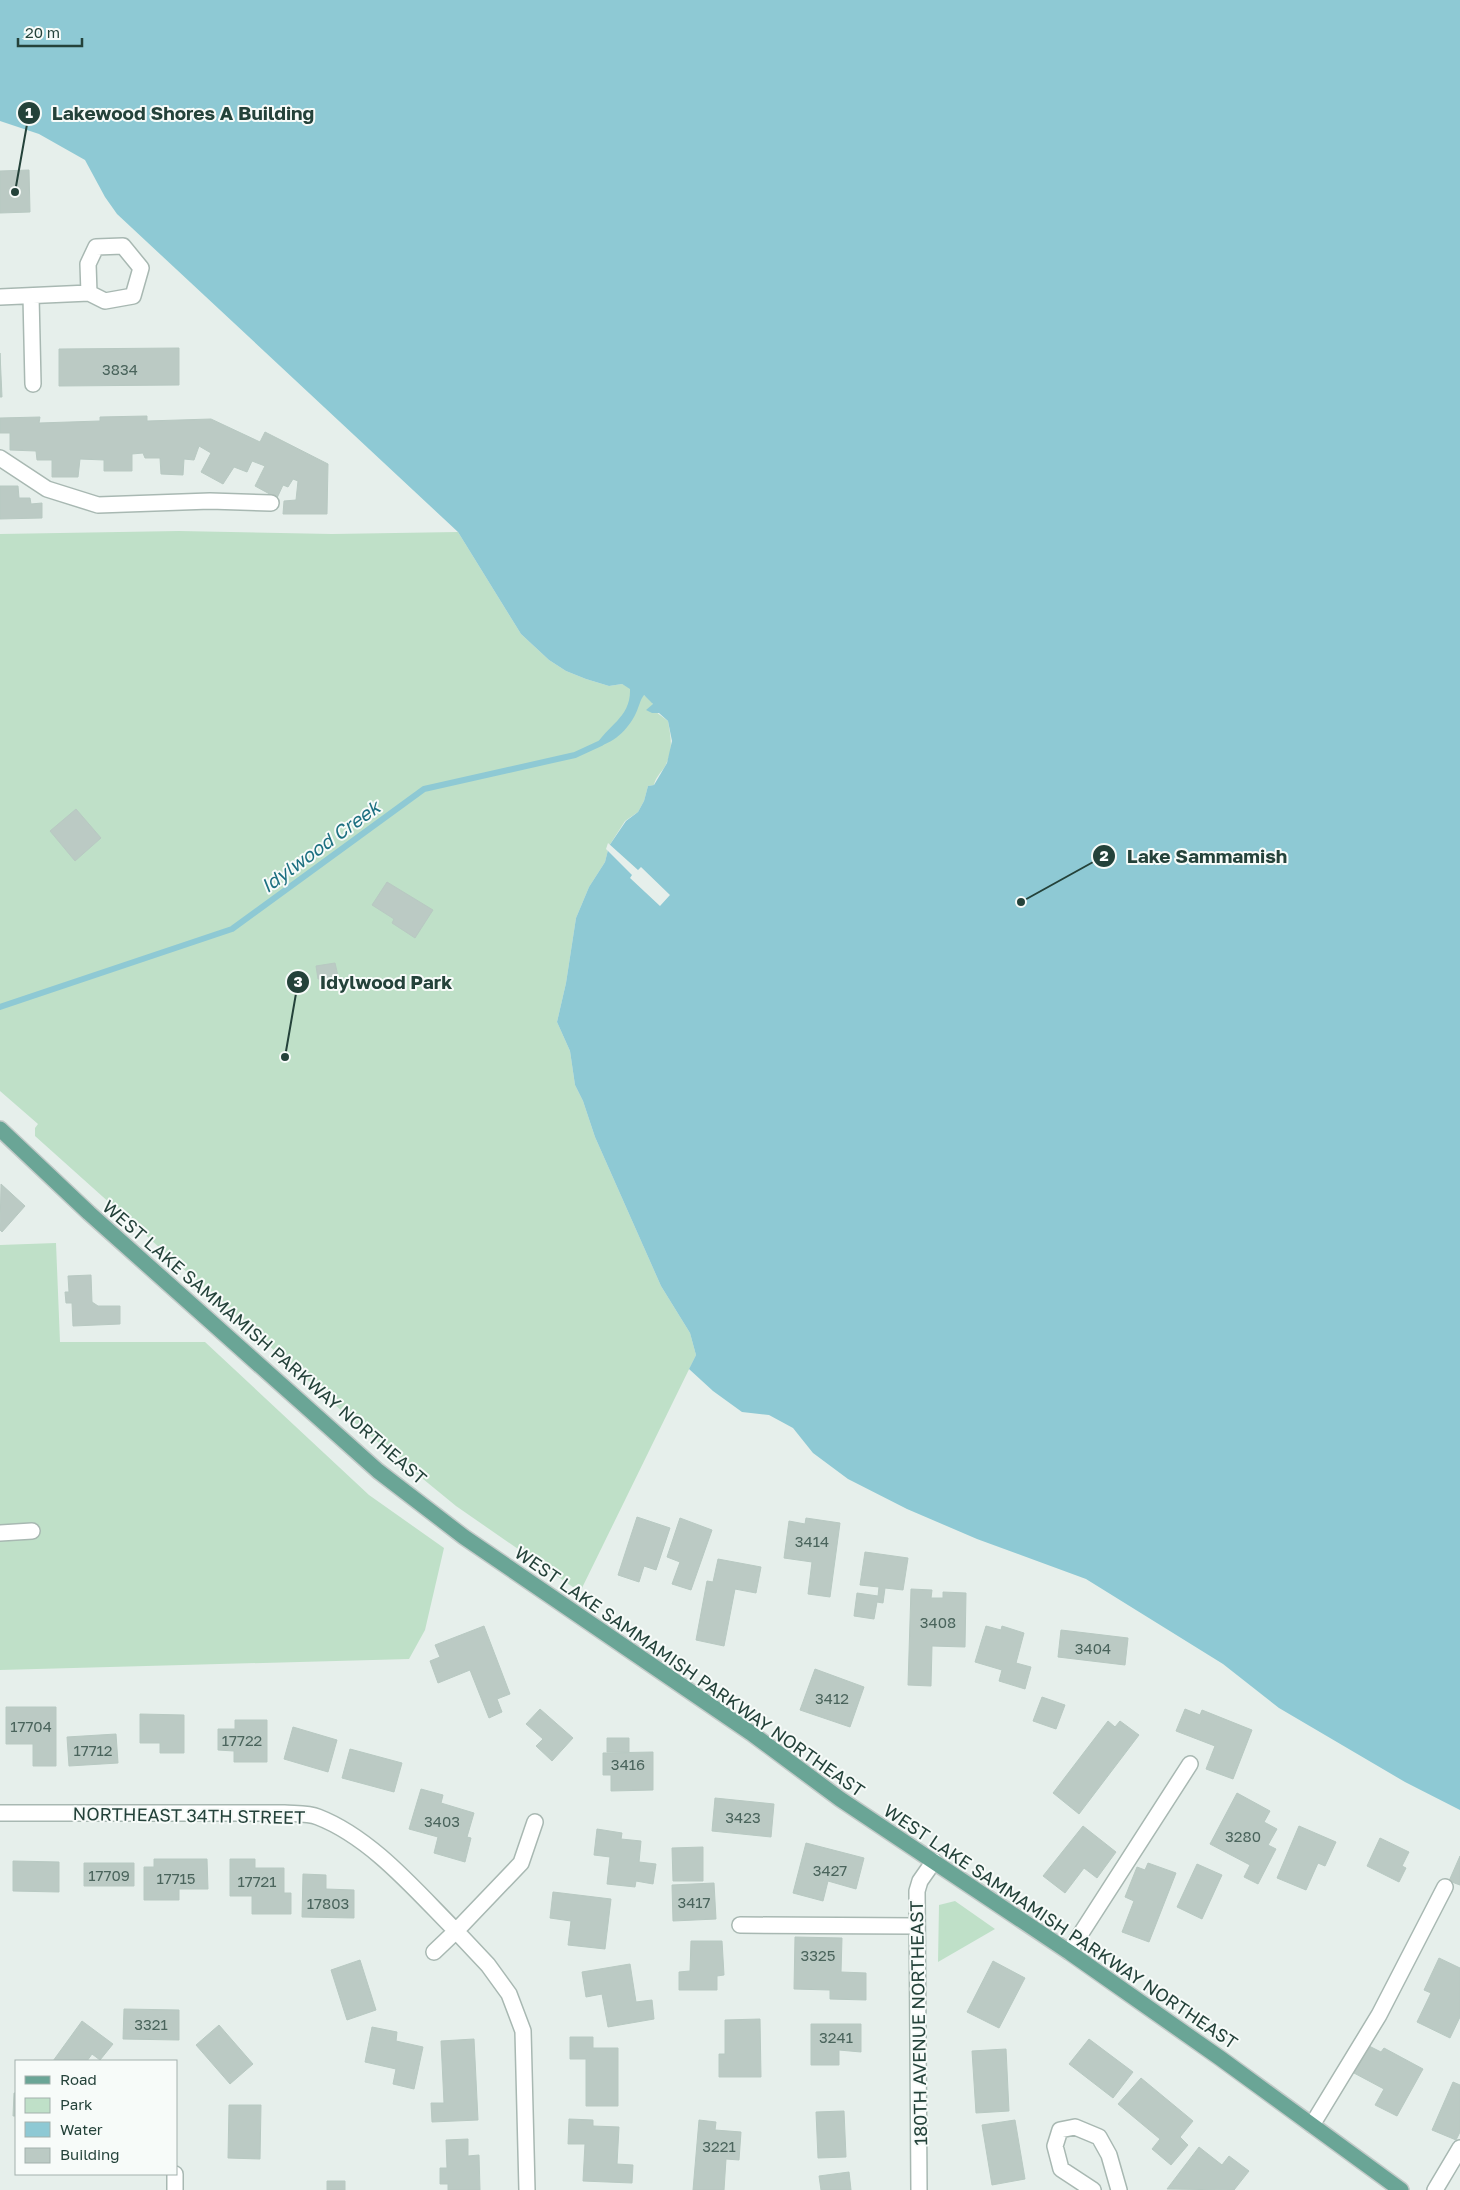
<svg xmlns="http://www.w3.org/2000/svg" width="1460" height="2190" font-family="'Golos Text',sans-serif">
<style>
.green{fill:#bfe0c8}
.water{fill:#8ec9d4}
.pier{fill:#e6efeb}
.lines{fill:none;stroke-linecap:round;stroke-linejoin:round}
.stream{stroke:#8ec9d4;stroke-width:6}
.building{fill:#bbcac4;stroke:#b8c9c2}
.minor-casing{stroke:#a8b8b2;stroke-width:18}
.major-casing{stroke:#c2cac8;stroke-width:18}
.minor{stroke:#fff;stroke-width:15}
.major{stroke:#6aa596;stroke-width:15}
.labels{text-anchor:middle;dominant-baseline:central;stroke-width:4;stroke-linejoin:round;paint-order:stroke}
.number-label{font-size:15px;fill:#4a645c}
.street-label{font-size:18px;fill:#24423a;stroke:#f7fbf9}
.water-label{font-size:19px;font-style:italic;fill:#1c6f80;stroke:#f7fbf9}
.leader{fill:none;stroke:#24423a;stroke-width:2}
.callout-dot{fill:#24423a;stroke:#f7fbf9;stroke-width:2}
.mark-label{font-size:15px;text-anchor:middle;font-weight:bold;fill:#fff}
.callout-label{font-size:19px;text-anchor:middle;font-weight:bold;fill:#24423a;stroke:#f7fbf9;stroke-width:4;stroke-linejoin:round;paint-order:stroke}
</style>
<rect width="100%" height="100%" fill="#e6efeb"/>
<path class="green" d="M179 531 332 534 458 532 521 634 549 660 566 671 586 679 609 686 622 684 644 695 652 702 656 712 668 721C671 739 674 751 664 768 660 773 655 779 654 785L648 786 644 801 638 812 625 821 609 846 605 862 589 887 576 918 566 983 557 1022 570 1051 575 1085 583 1101 595 1137 661 1286 690 1333 696 1355 580 1592 456 1506 362 1429 35 1136V1128L38 1124 0 1091V534Z
M56 1243 60 1342H205L369 1495 444 1548 425 1630 409 1659 0 1670V1245Z
M955 1901 995 1929 938 1962 939 1905Z"/>
<path class="water" d="M0 0H1460V1810L1405 1782 1279 1708 1223 1664 1086 1579 977 1539 907 1509 848 1479 813 1453 793 1428 769 1415 742 1412 713 1391 689 1369 696 1355 690 1333 661 1286 595 1137 583 1101 575 1085 570 1051 557 1022 566 983 576 918 589 887 605 862 609 846 626 821 638 812 644 801 648 786 654 785 667 763 672 741 668 721 659 713H652L646 710 653 704 644 695C640 700 639 707 636 713 628 730 613 744 595 747 607 725 631 718 630 689L622 684 609 686 586 679 566 671 549 660 521 634 458 532 117 214 105 197 85 160 39 134 0 121Z"/>
<path class="pier" d="M608 843 638 870 641 867 670 895 660 906 630 878 632 875 606 849Z"/>
<g class="lines">
<path class="stream" d="M0 1007 232 929 424 789 575 755 601 743"/>
</g>
<path class="building" d="M29 170 30 212 0 213V171Z
M179 348V385L59 386V349Z
M0 353 2 397H0Z
M147 416V421L211 419 260 442 265 432 328 464 327 514H283L284 501 296 500 298 481 293 479 288 487 283 485 277 498 255 486 265 466 252 461 247 472 234 467 223 484 201 472 211 453 199 446 194 460 184 459 183 475 161 474 160 458H145L143 453 132 454V471H104V460L80 459 78 477H52V460H37L36 451 10 450V433H0V418L40 417 39 423 100 421V417Z
M0 486H18L19 498H30L31 504 42 503V518L0 519Z
M76 809 101 838 75 861 50 831Z
M387 882 433 910 415 938 392 923 394 919 372 905Z
M335 963 338 976 318 979 316 966Z
M1 1184 25 1206 2 1232 0 1230Z
M91 1275 92 1302 98 1306H120V1324L73 1326 72 1303H66L65 1292H69L68 1276Z
M637 1517 670 1528 656 1570 644 1566 639 1582 618 1575Z
M680 1518 712 1530 691 1590 672 1584 680 1562 667 1557Z
M806 1518 840 1523 830 1597 808 1594 812 1562 784 1558 789 1521 805 1524Z
M865 1552 908 1558 903 1590 885 1588 883 1603 877 1602 874 1619 854 1616 857 1593 878 1596 879 1587 860 1585Z
M718 1559 761 1567 756 1593 735 1589 724 1646 696 1640 707 1581 713 1582Z
M911 1589 932 1590 931 1598H943V1592L966 1593 965 1647 932 1646 931 1686 908 1685Z
M484 1626 510 1694 497 1699 502 1712 489 1718 470 1670 438 1683 430 1661 440 1657 435 1645Z
M986 1626 1001 1630 1002 1626 1024 1633 1016 1663 1031 1667 1025 1689 999 1681 1002 1670 975 1662Z
M1061 1630 1128 1638 1125 1665 1058 1657Z
M815 1669 864 1687 850 1727 800 1710Z
M1042 1697 1065 1705 1056 1729 1033 1721Z
M6 1707H56V1766H33V1744H6Z
M540 1709 573 1738 552 1761 536 1746 543 1739 526 1724Z
M1185 1709 1200 1715 1202 1710 1252 1730 1233 1779 1206 1769 1215 1746 1176 1731Z
M140 1714 184 1715V1753H160V1743H140Z
M235 1720H267V1762H234V1751L218 1750V1729H235Z
M1108 1721 1115 1727 1120 1721 1139 1735 1079 1814 1053 1793Z
M293 1727 337 1740 328 1772 284 1759Z
M116 1734 118 1763 69 1766 67 1737Z
M607 1738H629V1752H607Z
M350 1749 402 1763 394 1792 342 1778Z
M653 1752V1790L611 1791V1775H603V1753Z
M421 1789 443 1795 441 1803 474 1813 467 1837 471 1838 465 1862 434 1853 438 1837 409 1829Z
M1237 1793 1270 1811 1264 1822 1277 1829 1268 1845 1276 1849 1258 1884 1244 1877 1250 1865 1210 1844Z
M715 1798 774 1804 771 1837 712 1831Z
M1083 1826 1116 1852 1097 1878 1084 1868 1065 1893 1043 1876Z
M1299 1826 1336 1842 1325 1866 1318 1863 1306 1890 1277 1878Z
M597 1829 622 1833 621 1839 641 1841 639 1862 656 1864 653 1884 636 1881 635 1887 607 1884 610 1857 594 1855Z
M1380 1838 1409 1852 1402 1866 1406 1868 1399 1882 1367 1866Z
M806 1843 864 1858 856 1889 828 1881 823 1901 793 1893Z
M703 1847V1881H673L672 1848Z
M1460 1856V1885L1449 1881Z
M154 1859H207L208 1889H179V1900H144V1867H154Z
M230 1859H255V1868H284V1893H291V1914H252V1896H230Z
M13 1861 59 1862V1892L13 1891Z
M84 1863H134V1886H84Z
M1148 1863 1176 1873 1149 1942 1122 1932 1134 1901 1125 1897 1137 1867 1145 1870Z
M1197 1864 1222 1875 1202 1919 1177 1907Z
M303 1874 326 1875V1889L354 1890V1918L302 1917Z
M714 1883 716 1919 673 1921 672 1885Z
M553 1892 611 1899 605 1949 568 1945 571 1921 550 1918Z
M795 1937 842 1938 841 1972 866 1973V2000L830 1999V1990L794 1989Z
M691 1941H722L724 1975 717 1976V1990H679V1972L690 1971Z
M1439 1958 1460 1968V2017L1450 2038 1417 2022 1431 1993 1424 1990Z
M360 1960 376 2010 347 2020 331 1970Z
M993 1961 1025 1978 999 2028 967 2012Z
M630 1964 636 2002 652 2000 654 2019 608 2027 602 1994 586 1997 582 1972Z
M124 2009 179 2010V2040L123 2039Z
M760 2019 761 2077H719V2054H725V2020Z
M82 2021 113 2044 100 2060 92 2054 87 2061H53Z
M811 2024H861V2052L839 2050V2065H811Z
M219 2025 253 2064 230 2084 196 2045Z
M372 2027 397 2032 396 2041 423 2047 414 2089 393 2084 396 2069 365 2062Z
M570 2037H593V2048H618V2106H586V2059H570Z
M474 2039 478 2120 432 2122 431 2103H444L441 2041Z
M1089 2039 1133 2072 1113 2098 1069 2064Z
M1369 2046 1381 2052 1384 2048 1423 2069 1397 2116 1375 2105 1384 2089 1354 2073Z
M1006 2049 1009 2111 976 2113 972 2051Z
M1141 2078 1193 2121 1180 2137 1188 2145 1171 2165 1152 2149 1160 2139 1118 2104Z
M1453 2082 1460 2085V2132L1456 2140 1432 2130Z
M14 2093H16V2116H13Z
M229 2105H261L260 2159 228 2158Z
M844 2111 846 2157 818 2158 816 2112Z
M569 2119 593 2120V2126L619 2127 617 2164 633 2165 632 2183 583 2181 585 2144H568Z
M699 2120 716 2122 715 2130 741 2132 739 2160 726 2159 724 2190H693Z
M1015 2120 1025 2179 992 2185 982 2125Z
M468 2139V2156L479 2155 480 2190H448V2184H440V2168H447L446 2140Z
M1199 2147 1222 2165 1229 2156 1249 2171 1234 2190 1167 2189Z
M849 2172 851 2190H821L819 2176Z
M327 2181H345V2190H327Z"/>
<g class="lines">
<g class="minor-casing">
<path id="minor" d="M31 296 33 384
M0 297 89 293 105 301 133 296 141 268 123 246 96 247 88 264 89 293
M0 458 47 489 98 505 210 501 271 503
M0 1533 32 1531
M0 1813H284C295 1814 308 1813 318 1817 372 1838 416 1891 456 1931L434 1952
M740 1925 916 1926
M1069 1952 1190 1764
M1312 2125 1379 2015 1445 1887
M175 2190V2174
M527 2190 523 2031 509 1994 488 1965 456 1931 521 1863 535 1822
M919 2190 917 1891 920 1881 934 1861
M1093 2190 1061 2169 1055 2146 1060 2130 1075 2127 1099 2137 1109 2155 1119 2190
M1435 2190 1460 2148"/>
</g>
<g class="major-casing">
<path id="major" d="M0 1129 89 1213 378 1471 464 1537 751 1733 840 1799 1069 1952 1220 2058 1401 2190"/>
</g>
<use href="#minor" class="minor"/>
<use href="#major" class="major"/>
</g>
<g class="labels">
<g class="number-label">
<text x="120" y="369">3834</text>
<text x="812" y="1541">3414</text>
<text x="938" y="1622">3408</text>
<text x="1093" y="1648">3404</text>
<text x="832" y="1698">3412</text>
<text x="31" y="1726">17704</text>
<text x="242" y="1740">17722</text>
<text x="93" y="1750">17712</text>
<text x="628" y="1764">3416</text>
<text x="743" y="1817">3423</text>
<text x="442" y="1821">3403</text>
<text x="1243" y="1836">3280</text>
<text x="830" y="1870">3427</text>
<text x="109" y="1875">17709</text>
<text x="176" y="1878">17715</text>
<text x="257" y="1881">17721</text>
<text x="694" y="1902">3417</text>
<text x="328" y="1903">17803</text>
<text x="818" y="1955">3325</text>
<text x="151" y="2024">3321</text>
<text x="836" y="2037">3241</text>
<text x="719" y="2146">3221</text>
</g>
<g class="street-label">
<text transform="translate(265 1342) rotate(41)">WEST LAKE SAMMAMISH PARKWAY NORTHEAST</text>
<text transform="translate(690 1671) rotate(35)">WEST LAKE SAMMAMISH PARKWAY NORTHEAST</text>
<text transform="translate(189 1815) rotate(1)">NORTHEAST 34TH STREET</text>
<text transform="translate(1061 1926) rotate(34)">WEST LAKE SAMMAMISH PARKWAY NORTHEAST</text>
<text transform="translate(918 2023) rotate(-91)">180TH AVENUE NORTHEAST</text>
</g>
<g class="water-label">
<text transform="translate(320 846) rotate(-36)">Idylwood Creek</text>
</g>
</g>
<path class="leader" d="M15 192L29 113M1021 902L1104 856M285 1057L298 982"/>
<g class="callout-dot">
<circle cx="15" cy="192" r="5"/>
<circle cx="1021" cy="902" r="5"/>
<circle cx="285" cy="1057" r="5"/>
<circle cx="29" cy="113" r="12"/>
<circle cx="1104" cy="856" r="12"/>
<circle cx="298" cy="982" r="12"/>
</g>
<g class="mark-label">
<text x="29" y="118">1</text>
<text x="1104" y="861">2</text>
<text x="298" y="987">3</text>
</g>
<g class="callout-label">
<text x="183" y="120">Lakewood Shores A Building</text>
<text x="1207" y="863">Lake Sammamish</text>
<text x="386" y="989">Idylwood Park</text>
</g>
<rect x="15" y="2060" width="162" height="115" fill="#f7fbf9" stroke="#a3b1ad"/>
<rect x="25" y="2076" width="25" height="8" fill="#6aa596" stroke="#a3b1ad"/>
<text x="60" y="2085" font-size="15" fill="#24423a">Road</text>
<rect x="25" y="2098" width="25" height="15" fill="#bfe0c8" stroke="#a3b1ad"/>
<text x="60" y="2110" font-size="15" fill="#24423a">Park</text>
<rect x="25" y="2122" width="25" height="15" fill="#8ec9d4" stroke="#a3b1ad"/>
<text x="60" y="2135" font-size="15" fill="#24423a">Water</text>
<rect x="25" y="2148" width="25" height="15" fill="#bbcac4" stroke="#a3b1ad"/>
<text x="60" y="2160" font-size="15" fill="#24423a">Building</text>
<path d="M18 38v8h64v-8" fill="none" stroke="#24423a" stroke-width="2.5"/>
<text x="25" y="38" font-size="15" fill="#24423a" stroke="#f7fbf9" stroke-width="4" paint-order="stroke">20 m</text>
</svg>
